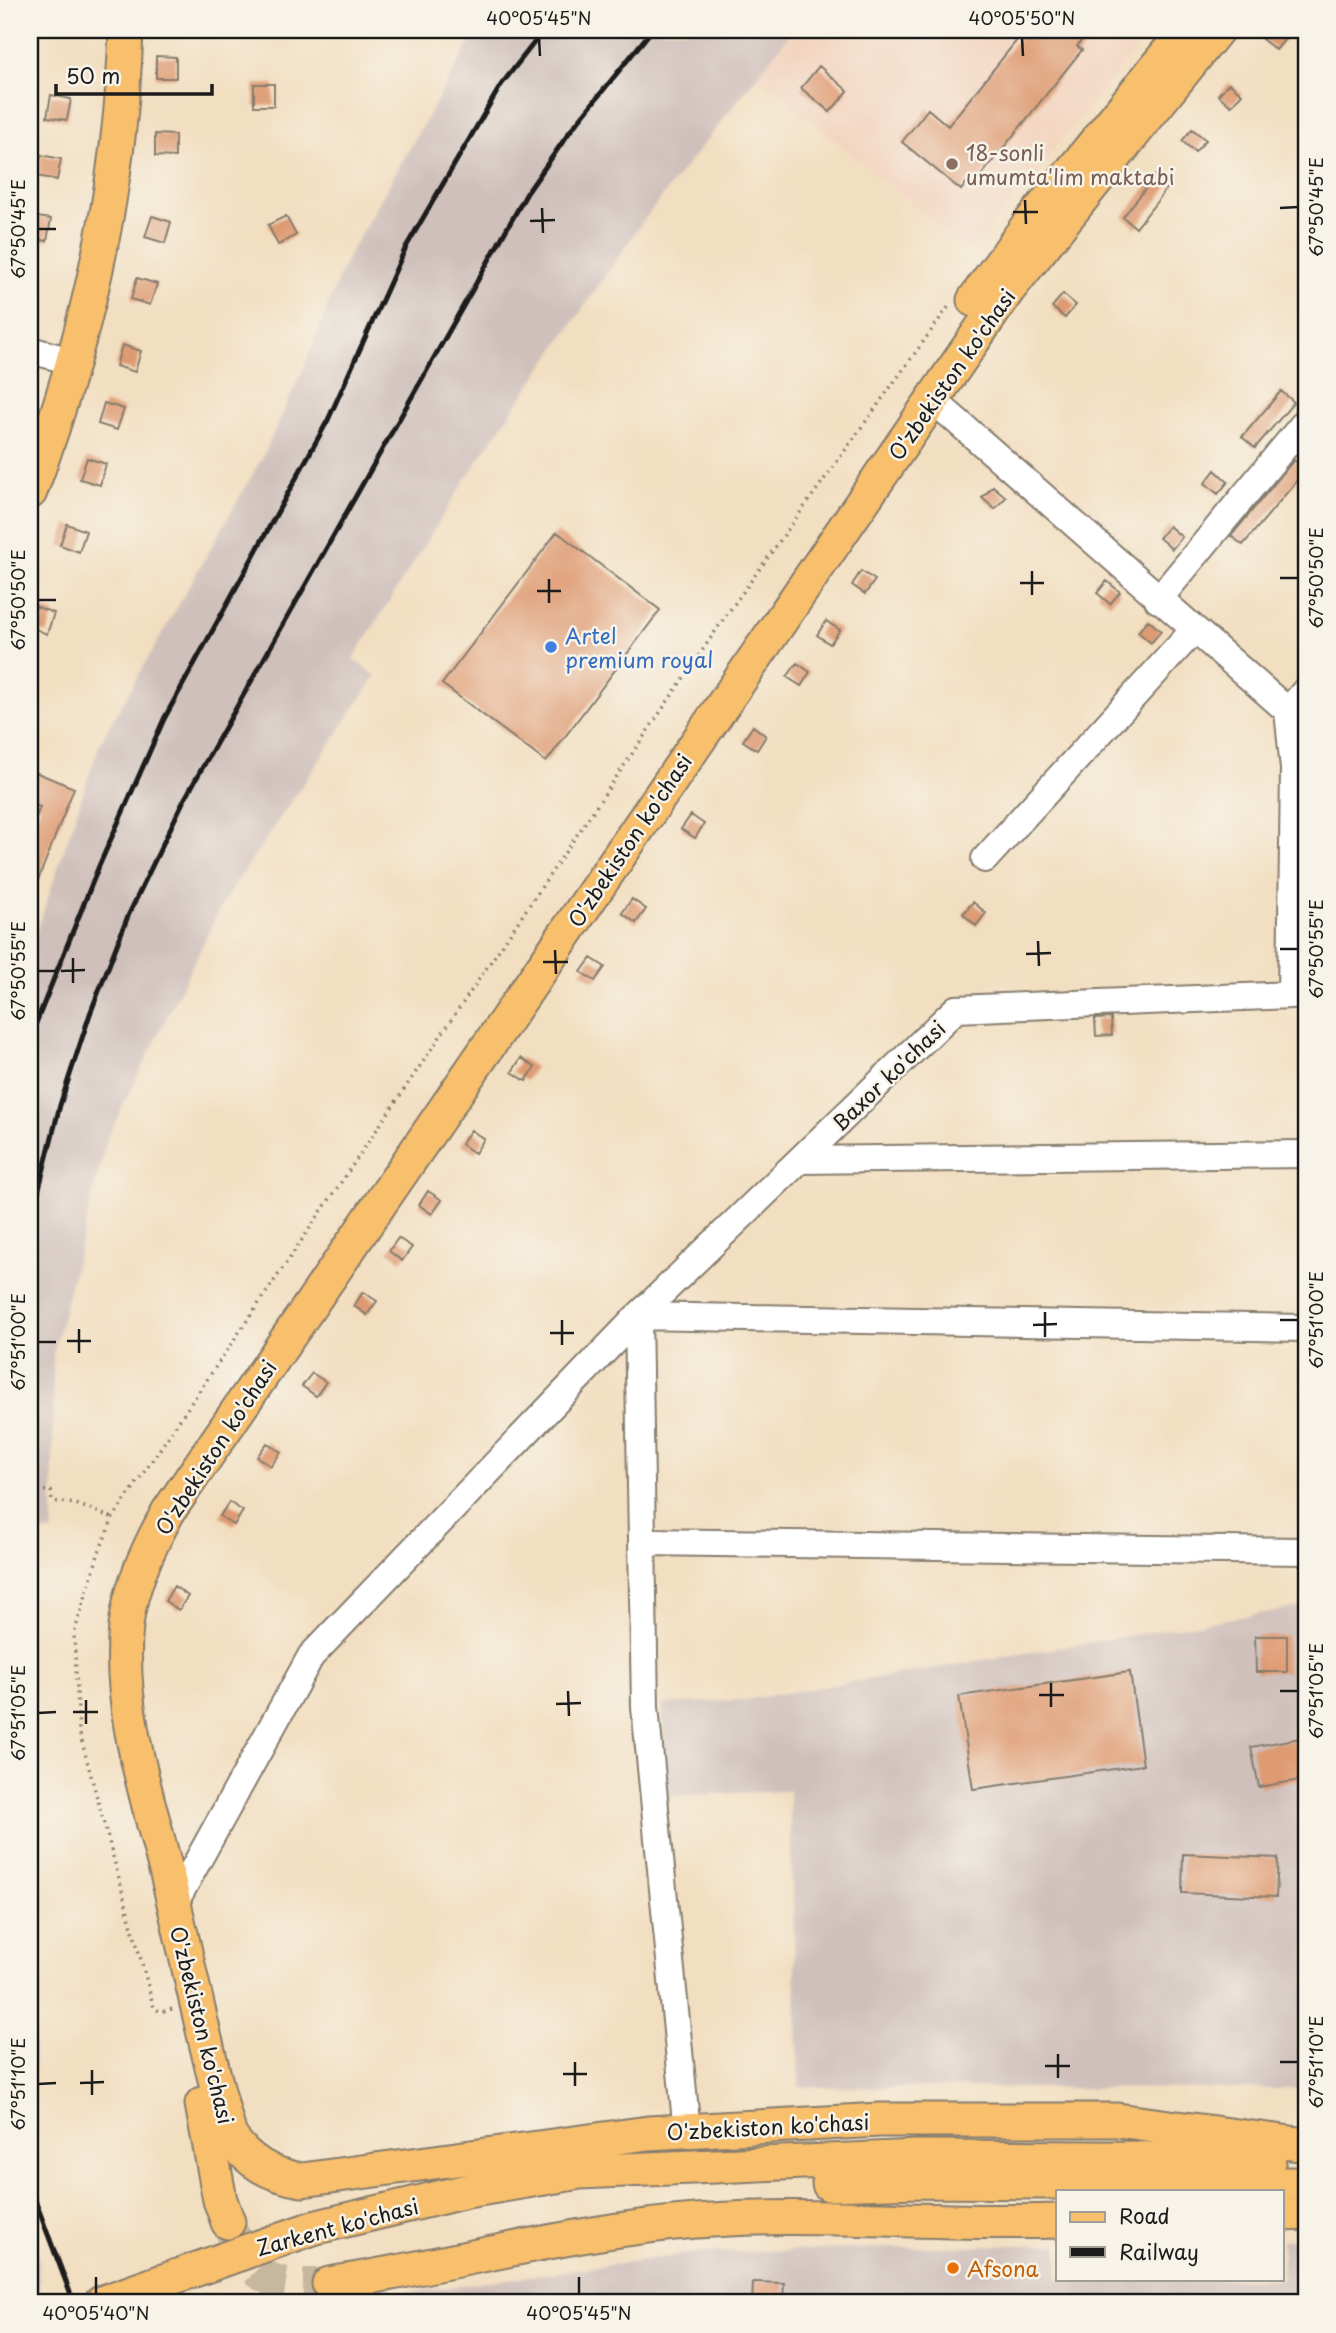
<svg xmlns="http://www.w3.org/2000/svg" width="1336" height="2333" font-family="'Playpen Sans',sans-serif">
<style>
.built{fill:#f3d4bf}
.industrial{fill:#cfc0bb}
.building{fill:#de9a71}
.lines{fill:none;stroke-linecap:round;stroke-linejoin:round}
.major-tunnel{stroke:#c7b79f;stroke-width:33;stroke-dasharray:33 17;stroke-linecap:butt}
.minor-casing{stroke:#877d6e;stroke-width:30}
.major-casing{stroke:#877d6e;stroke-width:37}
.path{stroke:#877d6e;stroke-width:3.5;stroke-dasharray:2 5;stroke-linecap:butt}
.minor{stroke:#fff;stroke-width:26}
.major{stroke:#f8bf6c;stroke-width:33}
.rail{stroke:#1c1c1c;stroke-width:5}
.ticks{fill:none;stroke:#1c1c1c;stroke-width:2.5}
.education-dot{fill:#8d6e63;stroke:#f7f3e8;stroke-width:2.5}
.shop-dot{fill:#3f7fe0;stroke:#f7f3e8;stroke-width:2.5}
.food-dot{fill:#e8710a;stroke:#f7f3e8;stroke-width:2.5}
.labels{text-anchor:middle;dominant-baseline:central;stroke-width:5;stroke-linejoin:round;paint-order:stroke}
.education-label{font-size:21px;fill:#785e54;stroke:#f7f3e8;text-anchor:start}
.street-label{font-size:21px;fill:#1c1c1c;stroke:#f7f3e8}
.shop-label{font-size:21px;fill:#366cbe;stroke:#f7f3e8;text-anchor:start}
.food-label{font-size:21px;fill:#c56008;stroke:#f7f3e8;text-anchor:start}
.neatline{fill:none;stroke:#1c1c1c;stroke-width:2.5}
.ticks-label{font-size:18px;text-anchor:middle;fill:#1c1c1c}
</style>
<rect width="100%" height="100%" fill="#f7f3e8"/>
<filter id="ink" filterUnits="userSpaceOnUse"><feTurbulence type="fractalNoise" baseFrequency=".0143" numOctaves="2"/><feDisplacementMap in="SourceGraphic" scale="14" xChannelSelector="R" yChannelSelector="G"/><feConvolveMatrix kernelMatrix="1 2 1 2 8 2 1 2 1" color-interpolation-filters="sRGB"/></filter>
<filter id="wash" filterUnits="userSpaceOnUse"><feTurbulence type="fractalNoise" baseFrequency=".00686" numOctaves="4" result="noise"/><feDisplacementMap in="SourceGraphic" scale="28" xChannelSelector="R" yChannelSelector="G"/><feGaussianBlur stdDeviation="1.57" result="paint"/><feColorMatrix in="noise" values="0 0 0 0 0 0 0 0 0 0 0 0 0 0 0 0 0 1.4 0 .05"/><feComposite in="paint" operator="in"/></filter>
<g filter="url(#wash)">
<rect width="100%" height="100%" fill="#f2dec0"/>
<path class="built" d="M793 30H1151L970 252 755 75Z"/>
<path class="industrial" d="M477 30H793L646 217 472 469 353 659 376 676 224 901 107 1138 53 1354V1532H30V951L100 743 263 456 304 367 345 262Z
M1306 1606V2089L799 2087 789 1791 666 1796 662 1704 744 1700Z
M30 1766 35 2150 40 2303H30Z
M1306 2239V2303H333L696 2253 1058 2244V2279H1282V2240Z"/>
<g id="blocks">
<path class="building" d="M1025 30H1090L1077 46 1082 50 976 182 970 178 961 190 902 142 928 109 948 126Z
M1270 30H1276L1286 38 1276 50 1262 39Z
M156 56 176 57V78H156Z
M819 66 848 91 830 112 801 88Z
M1229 83 1242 94 1231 106 1218 95Z
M254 84H274V106H254Z
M51 95 71 99 67 120 47 117Z
M1192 129 1206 140 1195 152 1182 141Z
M155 134 175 135V157L155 156Z
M41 155 61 159 57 180 37 176Z
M1156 175 1169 186 1136 228 1123 217Z
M31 216 51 219 47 241 30 238Z
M152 216 171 222 165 243 145 237Z
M286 216 296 235 278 245 268 225Z
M137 278 157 284 150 305 131 299Z
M1063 294 1076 305 1065 318 1052 307Z
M122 345 141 351 135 372 116 366Z
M1281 391 1294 402 1255 448 1242 437Z
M104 403 124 409 117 430 98 424Z
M87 458 106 464 100 485 80 479Z
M1294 460 1306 470 1243 545 1231 536Z
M1215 470 1228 482 1218 494 1205 483Z
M993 486 1006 497 995 509 982 498Z
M67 524 86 531 79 552 60 545Z
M1169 526 1182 537 1172 549 1159 538Z
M557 532 660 610 546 762 442 684Z
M861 571 875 580 865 594 852 585Z
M1107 581 1120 592 1110 604 1097 593Z
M35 606 54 613 47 634 30 627Z
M1148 620 1161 631 1151 643 1138 632Z
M826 621 840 630 830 644 817 635Z
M797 663 810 672 801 686 787 677Z
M753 726 766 736 757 750 743 741Z
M30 770 74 788 31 898 30 833 40 807 30 803Z
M691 815 704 824 695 838 681 829Z
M632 899 646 909 636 923 622 913Z
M973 902 986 913 976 926 963 914Z
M591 958 605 967 595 981 581 972Z
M1111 1018 1112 1035 1096 1036 1095 1019Z
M521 1058 535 1067 526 1081 512 1072Z
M471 1130 484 1139 475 1153 461 1144Z
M428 1191 442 1200 432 1214 419 1205Z
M398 1238 412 1247 402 1261 389 1251Z
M363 1292 377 1301 367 1315 354 1306Z
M312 1373 326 1382 316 1396 302 1386Z
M267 1443 281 1452 271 1466 257 1457Z
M229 1502 243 1511 234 1525 220 1516Z
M174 1586 188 1596 179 1610 165 1601Z
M1255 1636H1287V1672H1256Z
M1130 1672 1143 1765 973 1789 959 1696Z
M1306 1737V1779L1259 1787 1251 1747Z
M1183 1854 1278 1858 1276 1897 1182 1893Z
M753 2282 784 2283 783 2303H752Z"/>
</g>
</g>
<g filter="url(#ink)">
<use href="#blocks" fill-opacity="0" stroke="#877d6e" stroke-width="2"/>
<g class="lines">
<path class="major-tunnel" d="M230 2228C256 2284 270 2286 329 2284"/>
<g class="minor-casing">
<path id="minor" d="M30 350 75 362
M930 403 942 408 1288 711
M1158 600 1306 421
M1288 711 1294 769 1306 771
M1288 711 1306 690
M1294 769 1291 995 1306 994
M985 859 1194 630
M800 1160 1306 1154
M643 1542 1306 1551
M174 1904 311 1656 638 1316 1306 1328
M687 2132 645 1707 638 1316 956 1009 1291 995"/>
</g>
<g class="major-casing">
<path id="major" d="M1217 30 1008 290 168 1512C149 1547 130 1586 126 1626 117 1711 149 1801 169 1882 189 1966 206 2052 230 2136 248 2162 270 2175 302 2180L648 2133 880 2120H1117L1306 2145
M974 300 1026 228 1186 30
M30 492C86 342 121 189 126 30
M202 2104 220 2200 228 2222
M829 2184 919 2181 1306 2184
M1282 2214 1306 2213
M329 2284C444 2266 557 2235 674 2223 801 2210 931 2225 1058 2221
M101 2303 313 2228 467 2191 580 2172 917 2157 1269 2159"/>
</g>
<path class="path" d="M30 1490 51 1491 52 1501 76 1504 113 1518
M172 2009 161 2012 154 2008 79 1731 74 1634 99 1552 113 1518 725 617 949 306"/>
<use href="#minor" class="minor"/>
<use href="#major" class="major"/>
<path class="rail" d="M30 1038 99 866 164 719 328 420 406 247 501 85 544 30
M30 1224 60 1105 90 1014 128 916 183 802 527 193 571 130 652 30
M30 2187 74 2303"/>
</g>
</g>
<path class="ticks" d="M539 38 540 56M1022 38 1023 56M1025 200 1026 224M542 208 543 233M1280 208 1298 207M1013 212H1038M530 221 555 220M38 229H56M1032 571V595M1280 578H1298M549 579V603M1020 583H1044M537 591H561M38 600H56M1038 941 1039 966M1280 949H1298M555 950 556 974M1026 954 1051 953M73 958V983M543 962H568M38 971H56M61 971 85 970M1045 1312V1337M562 1320V1345M1280 1320H1298M1033 1325 1057 1324M79 1329V1353M550 1333H574M67 1341H91M38 1342H56M1051 1683V1707M568 1691 569 1716M1280 1691H1298M1039 1695H1064M86 1700V1724M556 1704 581 1703M73 1712H98M38 1713 56 1712M1058 2054V2078M575 2062V2086M1280 2062H1298M1045 2066H1070M92 2070V2095M563 2074H587M80 2083 104 2082M38 2084 56 2083M96 2277V2294M579 2277V2294"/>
<circle class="education-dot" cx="952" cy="164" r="7"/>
<circle class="shop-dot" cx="551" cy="647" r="7"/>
<circle class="food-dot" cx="953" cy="2268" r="7"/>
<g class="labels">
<g class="education-label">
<text x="966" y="152">18-sonli<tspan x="966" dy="24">umumta'lim maktabi</tspan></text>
</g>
<g class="street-label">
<text transform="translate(951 374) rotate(-55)">O'zbekiston ko'chasi</text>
<text transform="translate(629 840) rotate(-56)">O'zbekiston ko'chasi</text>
<text transform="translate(888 1075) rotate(-44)">Baxor ko'chasi</text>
<text transform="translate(215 1447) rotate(-57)">O'zbekiston ko'chasi</text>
<text transform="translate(203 2025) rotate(76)">O'zbekiston ko'chasi</text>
<text transform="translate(768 2126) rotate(-3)">O'zbekiston ko'chasi</text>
<text transform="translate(337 2226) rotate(-15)">Zarkent ko'chasi</text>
</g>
<g class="shop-label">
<text x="565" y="635">Artel<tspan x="565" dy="24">premium royal</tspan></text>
</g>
<g class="food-label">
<text x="967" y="2268">Afsona</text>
</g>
</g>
<rect width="1336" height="2333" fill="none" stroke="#f7f3e8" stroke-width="77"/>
<rect x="1056" y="2190" width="228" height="91" fill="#f7f3e8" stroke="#9f9d96" stroke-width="2"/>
<rect x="1070" y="2212" width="35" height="10" fill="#f8bf6c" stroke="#9f9d96" stroke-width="2"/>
<text x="1119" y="2224" font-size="21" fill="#1c1c1c">Road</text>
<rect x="1070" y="2247" width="35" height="10" fill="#1c1c1c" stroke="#9f9d96" stroke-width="2"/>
<text x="1119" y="2260" font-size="21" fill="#1c1c1c">Railway</text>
<path d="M56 84v10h156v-10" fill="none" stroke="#1c1c1c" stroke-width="3.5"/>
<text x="66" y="84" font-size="21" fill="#1c1c1c" stroke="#f7f3e8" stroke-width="5" paint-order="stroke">50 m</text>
<rect x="38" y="38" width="1260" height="2256" class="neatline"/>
<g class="ticks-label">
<text x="539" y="25">40°05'45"N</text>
<text x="1022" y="25">40°05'50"N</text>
<text transform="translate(1317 207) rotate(-90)" y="6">67°50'45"E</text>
<text transform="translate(19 229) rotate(-90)" y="6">67°50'45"E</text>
<text transform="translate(1317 578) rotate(-90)" y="6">67°50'50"E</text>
<text transform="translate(19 600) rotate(-90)" y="6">67°50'50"E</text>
<text transform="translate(1317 949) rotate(-90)" y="6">67°50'55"E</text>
<text transform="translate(19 971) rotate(-90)" y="6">67°50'55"E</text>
<text transform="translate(1317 1320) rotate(-90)" y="6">67°51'00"E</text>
<text transform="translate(19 1342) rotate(-90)" y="6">67°51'00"E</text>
<text transform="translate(1317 1691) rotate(-90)" y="6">67°51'05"E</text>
<text transform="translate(19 1713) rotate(-90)" y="6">67°51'05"E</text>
<text transform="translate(1317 2062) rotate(-90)" y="6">67°51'10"E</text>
<text transform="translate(19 2084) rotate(-90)" y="6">67°51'10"E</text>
<text x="96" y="2320">40°05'40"N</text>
<text x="579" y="2320">40°05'45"N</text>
</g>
</svg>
